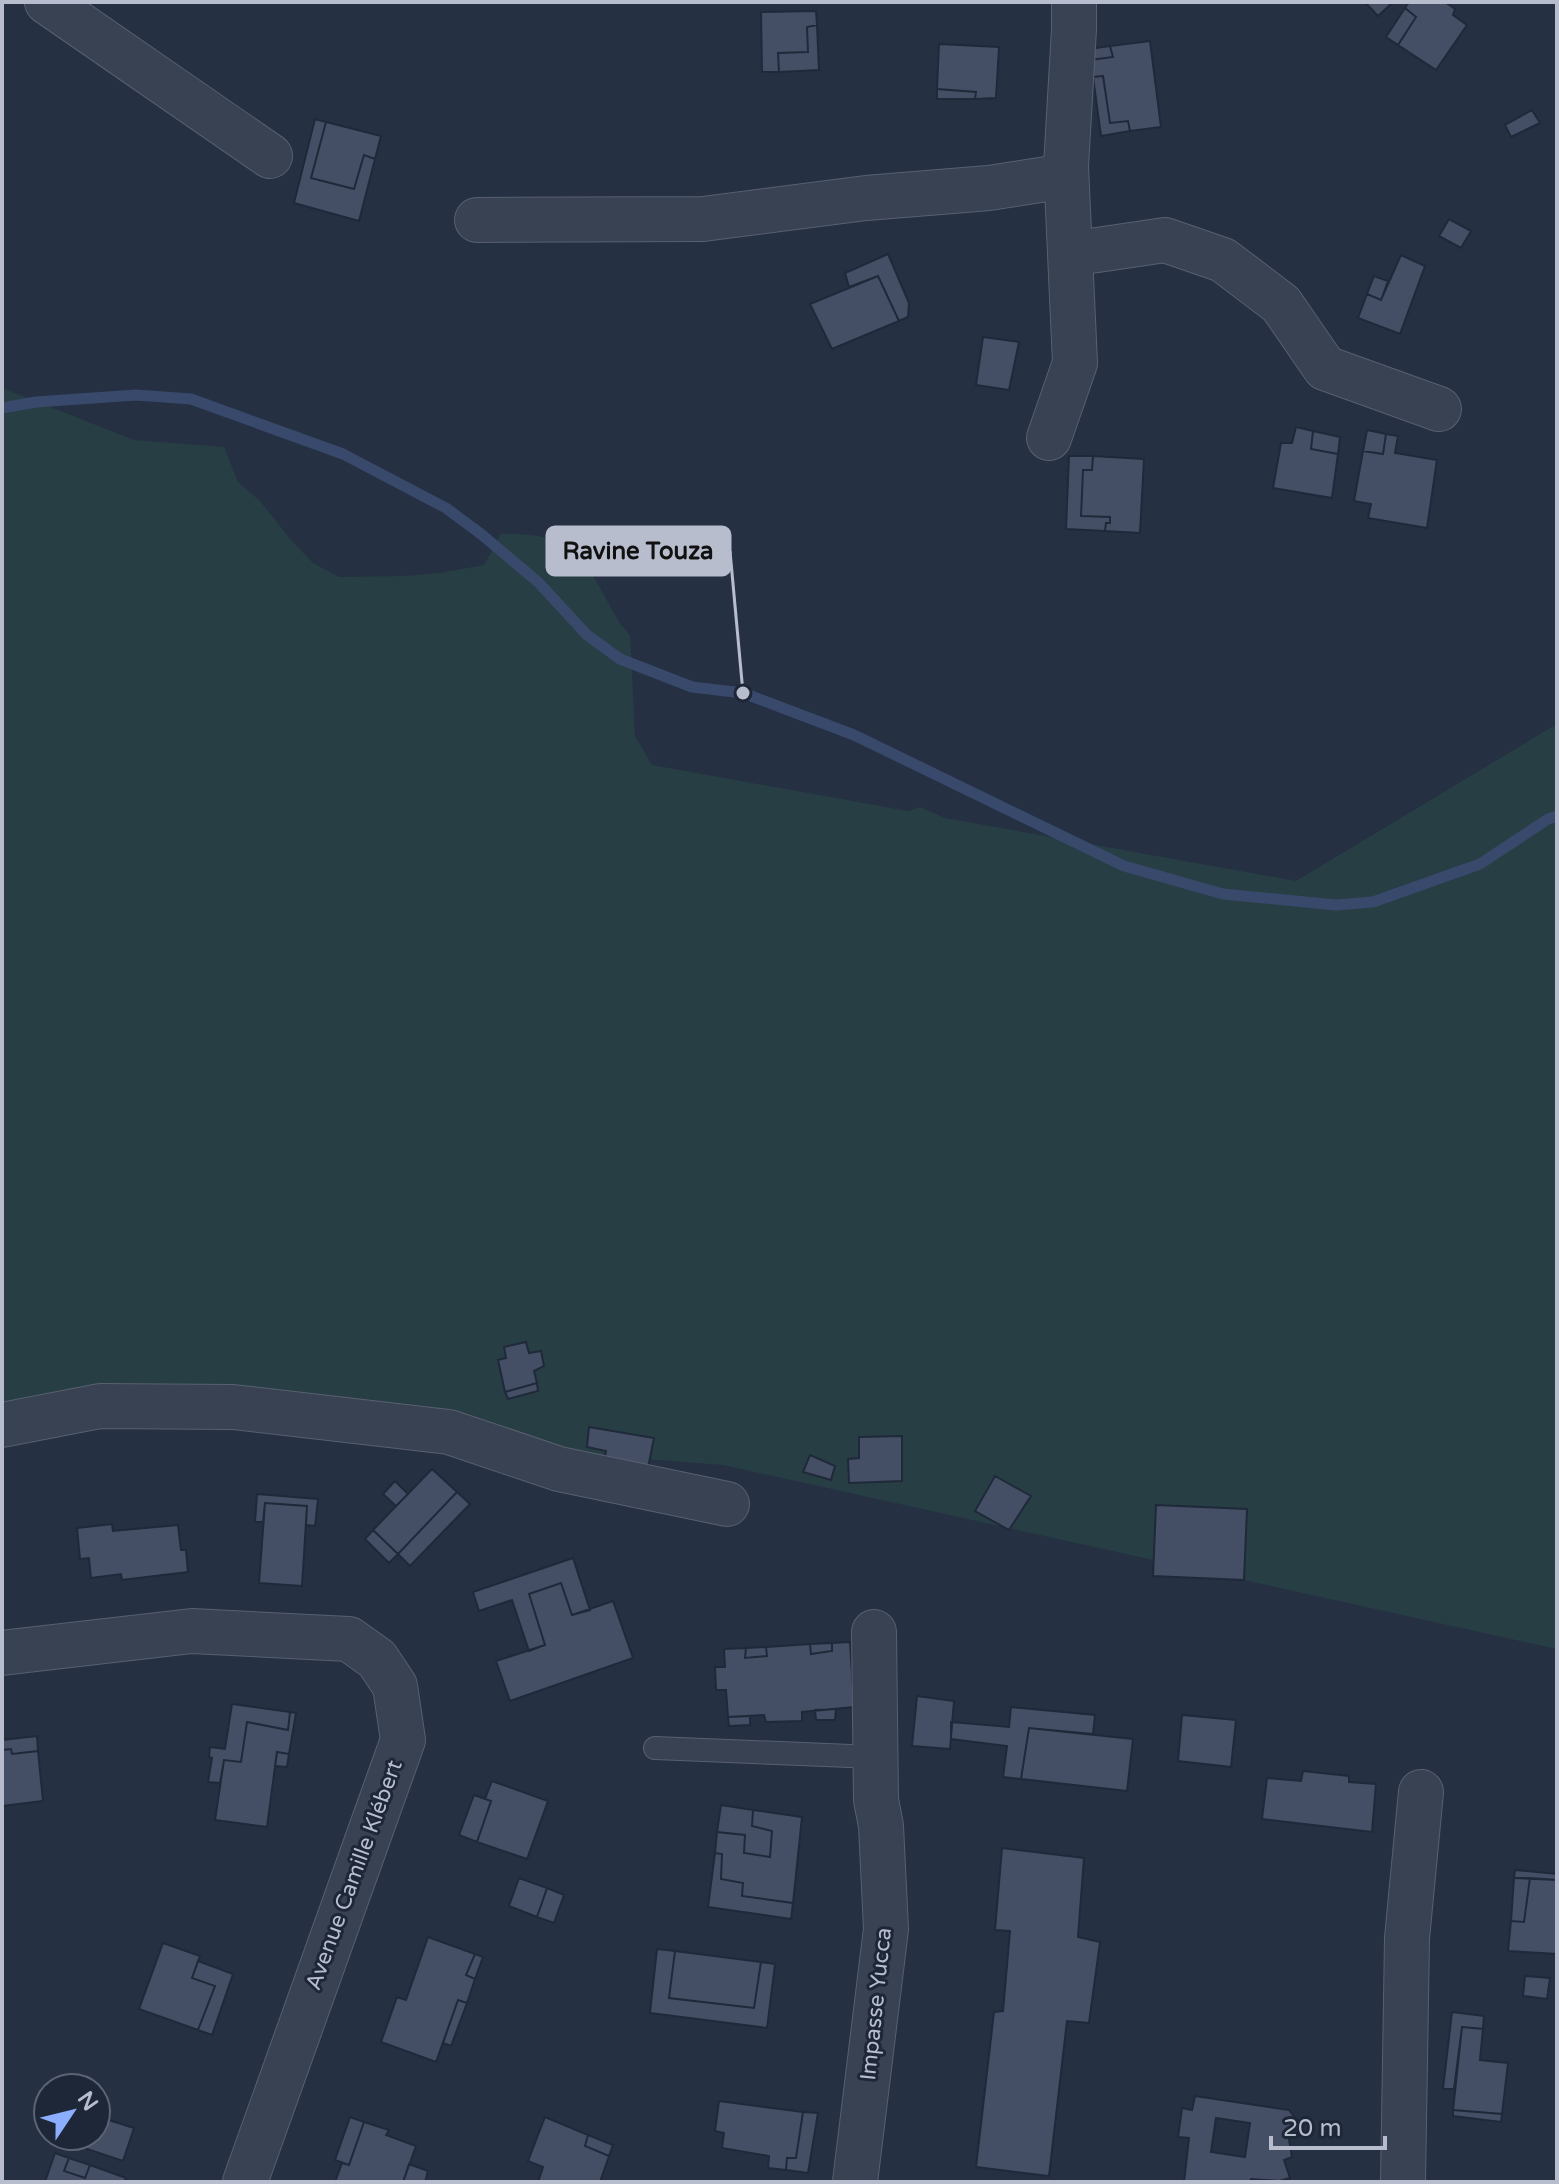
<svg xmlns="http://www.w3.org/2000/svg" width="1559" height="2184" font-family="'Varela Round',sans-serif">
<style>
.green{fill:#273f44}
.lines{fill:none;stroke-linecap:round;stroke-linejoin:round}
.stream{stroke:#38496b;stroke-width:11}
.building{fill:#444f66;stroke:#20293a;stroke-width:2;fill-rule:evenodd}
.service-casing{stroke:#586070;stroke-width:24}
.minor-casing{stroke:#586070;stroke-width:46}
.service{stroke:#394253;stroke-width:22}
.minor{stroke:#394253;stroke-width:44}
.labels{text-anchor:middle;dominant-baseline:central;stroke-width:6;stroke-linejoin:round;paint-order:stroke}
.street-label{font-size:22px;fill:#b7bdcd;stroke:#1e2738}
.leader{fill:none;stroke:#b7bdcd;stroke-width:3}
.callout-dot{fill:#b7bdcd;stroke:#1e2738;stroke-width:3}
.callout{fill:#b7bdcd;stroke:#b7bdcd;stroke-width:3}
.callout-label{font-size:24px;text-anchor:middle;font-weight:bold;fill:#111}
</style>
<rect width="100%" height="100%" fill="#253043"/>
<path class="green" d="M2 388 134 440 224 447 238 482 260 501 291 540 313 563 339 577 404 576 440 573 484 565 501 534C524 533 555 536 575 550 584 556 613 612 621 625L630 635 635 736 652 765 908 811 920 807 945 818 1296 881 1557 724V1649L723 1465 32 1412 2 1414Z"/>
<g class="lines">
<path class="stream" d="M2 408 36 402 136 395 191 399 343 454 446 508 481 534 538 582 587 635 620 659 692 687 743 693 854 735 1124 866 1223 894 1336 905 1373 902 1480 864 1548 819 1557 816"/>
</g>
<path class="building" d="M1365 2H1388L1391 4 1378 16Z
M1409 2H1445L1455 9 1453 15 1467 25 1436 70 1398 45 1416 17 1405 8Z
M1405 8 1416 17 1398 45 1386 37Z
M816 11 817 25 807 27 808 52 778 53 779 72H762L761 12Z
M817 25 819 70 779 72 778 53 808 52 807 27Z
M1150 41 1161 127 1130 131 1128 121 1110 123 1103 76 1093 77 1090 60 1113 57 1110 46Z
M939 44 999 47 996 98 975 99 976 92 937 89Z
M1110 46 1113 57 1090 60 1089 49Z
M1103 76 1110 123 1128 121 1130 131 1101 136 1093 77Z
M937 89 976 92 975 99H937Z
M1532 110 1540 123 1511 137 1505 125Z
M315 119 326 122 311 178 354 189 364 155 375 159 359 221 294 203Z
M326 122 381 136 375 159 364 155 354 189 311 178Z
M1449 219 1471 231 1461 248 1439 236Z
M888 254 909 303 908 317 899 321 878 276 849 287 845 273Z
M1401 255 1425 266 1400 334 1358 318 1367 294 1381 300Z
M878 276 899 321 832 349 810 304Z
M1374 276 1388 281 1381 300 1367 294Z
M983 337 1019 342 1009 390 976 385Z
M1296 427 1313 431 1311 449 1338 454 1332 498 1273 488 1281 443H1292Z
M1367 430 1386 434 1383 454 1363 451Z
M1313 431 1340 437 1338 454 1311 449Z
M1386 434 1398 436 1395 453 1437 460 1427 528 1368 518 1371 504 1354 501 1363 451 1383 454Z
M1069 456H1093L1092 470H1083L1081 516 1110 517V523H1106L1105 531 1066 529Z
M1093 456 1144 459 1140 533 1105 531 1106 523H1110V517L1081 516 1083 470H1092Z
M526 1342 529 1353 541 1351 544 1366 534 1371 537 1383 505 1392 498 1360 506 1358 504 1347Z
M537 1383 538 1391 508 1399 505 1392Z
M589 1427 654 1438 647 1473 603 1466 606 1451 587 1447Z
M902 1436V1481L849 1483 848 1459 859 1458V1437Z
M810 1455 835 1466 831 1480 803 1472Z
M432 1469 457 1492 398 1554 373 1530Z
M995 1476 1031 1496 1009 1530 975 1511Z
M395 1481 408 1494 396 1506 383 1494Z
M457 1492 470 1504 410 1566 398 1554Z
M257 1494 318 1499 315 1526 306 1525 307 1506 265 1503 263 1522H255Z
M265 1503 307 1506 302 1586 259 1583Z
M1156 1505 1247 1509 1244 1580 1153 1576Z
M112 1524 113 1531 178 1525 181 1550H186L188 1572 122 1580 121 1574 91 1578 89 1558 80 1559 77 1528Z
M373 1530 398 1554 389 1563 365 1539Z
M573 1558 590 1610 572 1615 561 1583 529 1594 545 1645 529 1651 512 1600 479 1611 473 1592Z
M561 1583 572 1615 613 1601 633 1658 510 1701 496 1661 545 1645 529 1594Z
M850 1642 854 1707 802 1712V1721L766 1722 764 1715 728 1717 726 1690H716L715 1667H725L724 1649 746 1648 745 1658 767 1656 766 1647 810 1644 811 1654 832 1651V1643Z
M832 1643V1651L811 1654 810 1644Z
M766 1647 767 1656 745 1658 746 1648Z
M917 1696 954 1701 950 1749 912 1746Z
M232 1704 290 1712 288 1730 247 1722 241 1762 224 1760 220 1783 208 1782 212 1758 209 1757 210 1747 225 1749Z
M1011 1707 1095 1715 1093 1734 1029 1728 1021 1779 1003 1777 1007 1746 951 1739V1722L1009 1727Z
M836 1709 835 1720H816L815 1710Z
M290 1712 296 1713 289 1754 277 1752 267 1827 215 1820 224 1760 241 1762 247 1722 288 1730Z
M1182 1715 1236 1720 1231 1767 1178 1761Z
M750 1716V1725L729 1726 728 1717Z
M1029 1728 1133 1739 1127 1791 1021 1779Z
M37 1736 38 1751 12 1754 11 1749 2 1750V1740Z
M11 1749 12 1754 38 1751 43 1801 2 1806V1750Z
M277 1752 289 1754 287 1767 275 1766Z
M1303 1771 1349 1776V1782L1376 1784 1372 1832 1262 1819 1267 1778 1301 1781Z
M492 1781 548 1801 527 1859 477 1842 491 1801 485 1799Z
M474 1795 491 1801 477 1842 459 1835Z
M721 1805 753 1810 752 1826 772 1831 770 1857 744 1853 745 1835 717 1832Z
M753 1810 802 1817 793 1903 742 1896 743 1883 721 1879 722 1854 715 1853 717 1832 745 1835 744 1853 770 1857 772 1831 752 1826Z
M1002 1848 1084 1858 1078 1937 1100 1942 1089 2023 1067 2021 1049 2176 976 2167 994 2012 1003 2011 1010 1931 995 1930Z
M715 1853 722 1854 721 1879 743 1883 742 1896 793 1903 791 1919 708 1907Z
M1515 1870 1557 1874V1880L1514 1878Z
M519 1878 547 1888 537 1917 509 1906Z
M1514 1878H1530L1524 1922 1511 1921Z
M1530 1878 1557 1880V1954L1508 1951 1511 1921 1524 1922Z
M547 1888 564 1895 554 1923 537 1917Z
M428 1937 475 1954 466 1975 475 1979 467 2003 458 2000 436 2062 381 2042 397 1997 406 2000Z
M163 1943 200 1956 192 1978 215 1986 198 2030 139 2009Z
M657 1949 675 1951 669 1998 754 2008 761 1962 775 1964 767 2028 650 2013Z
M675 1951 761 1962 754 2008 669 1998Z
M475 1954 483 1957 475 1979 466 1975Z
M198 1961 233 1974 212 2035 198 2030 215 1986 192 1978Z
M1525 1976 1550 1978 1547 1999 1523 1996Z
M458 2000 467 2003 451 2046 443 2043Z
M1452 2012 1484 2016 1483 2029 1462 2027 1454 2089H1443Z
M1462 2027 1483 2029 1480 2060 1508 2063 1502 2114 1453 2110Z
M1195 2096 1289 2110 1296 2119 1291 2122 1295 2136 1289 2139 1292 2157 1284 2160 1290 2178 1279 2181 1251 2179 1250 2182H1184L1189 2138 1178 2137 1182 2108 1192 2110ZM1216 2118 1250 2123 1245 2157 1211 2152Z
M719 2101 803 2112 796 2158H787L786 2170 768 2168 769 2156 722 2148 724 2133 715 2131Z
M1453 2110 1502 2114 1501 2122 1453 2116Z
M803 2112 818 2113 808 2173 786 2170 787 2158H796Z
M96 2116 134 2128 123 2161 78 2146 82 2136H96Z
M350 2117 364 2122 349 2165 335 2160Z
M545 2117 588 2135 585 2146 609 2156 600 2182H538L543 2167 528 2161Z
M364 2122 389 2130 386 2135 416 2146 403 2182H335L342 2163 349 2165Z
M588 2135 613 2145 609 2156 585 2146Z
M55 2153 69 2158 64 2171 85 2178 90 2165 126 2178 124 2182H45Z
M69 2158 90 2165 85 2178 64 2171Z
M409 2164 428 2171 425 2182H403Z"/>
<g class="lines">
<g class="service-casing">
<path id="service" d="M655 1748 875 1757"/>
</g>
<g class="minor-casing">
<path id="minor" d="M47 2 270 156
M477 220 703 219 866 198 989 188 1066 176
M1070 254 1165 240 1223 260 1281 304 1325 368 1439 409
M1049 438 1075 363 1066 166 1074 29V2
M2 1425 100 1406 233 1407 449 1432 559 1469 727 1504
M2 1653 192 1631 349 1639 377 1659 395 1686 403 1740 245 2182
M855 2182 886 1929 881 1826 876 1800 874 1632
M1403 2182 1407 1938 1421 1792"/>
</g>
<use href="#service" class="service"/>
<use href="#minor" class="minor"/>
</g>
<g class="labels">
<g class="street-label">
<text transform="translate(354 1875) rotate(-70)">Avenue Camille Klébert</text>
<text transform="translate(876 2004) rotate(-84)">Impasse Yucca</text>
</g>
</g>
<path class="leader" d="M743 693L730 551"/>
<circle class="callout-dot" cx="743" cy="693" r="8"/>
<rect class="callout" x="547" y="527" width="183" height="48" rx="8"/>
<g class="callout-label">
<text x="638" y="559">Ravine Touza</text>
</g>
<rect width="1559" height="2184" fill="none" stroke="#b7bdcd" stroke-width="8"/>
<g transform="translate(72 2112) rotate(55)"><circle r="38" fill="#1e2738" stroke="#5b6374" stroke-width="2"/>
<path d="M0-6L14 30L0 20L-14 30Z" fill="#8baffe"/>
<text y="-12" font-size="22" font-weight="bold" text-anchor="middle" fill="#b7bdcd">N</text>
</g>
<path d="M1271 2136v12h114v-12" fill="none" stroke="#b7bdcd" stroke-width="4"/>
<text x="1283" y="2136" font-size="24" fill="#b7bdcd" stroke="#1e2738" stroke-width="6" paint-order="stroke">20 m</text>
</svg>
